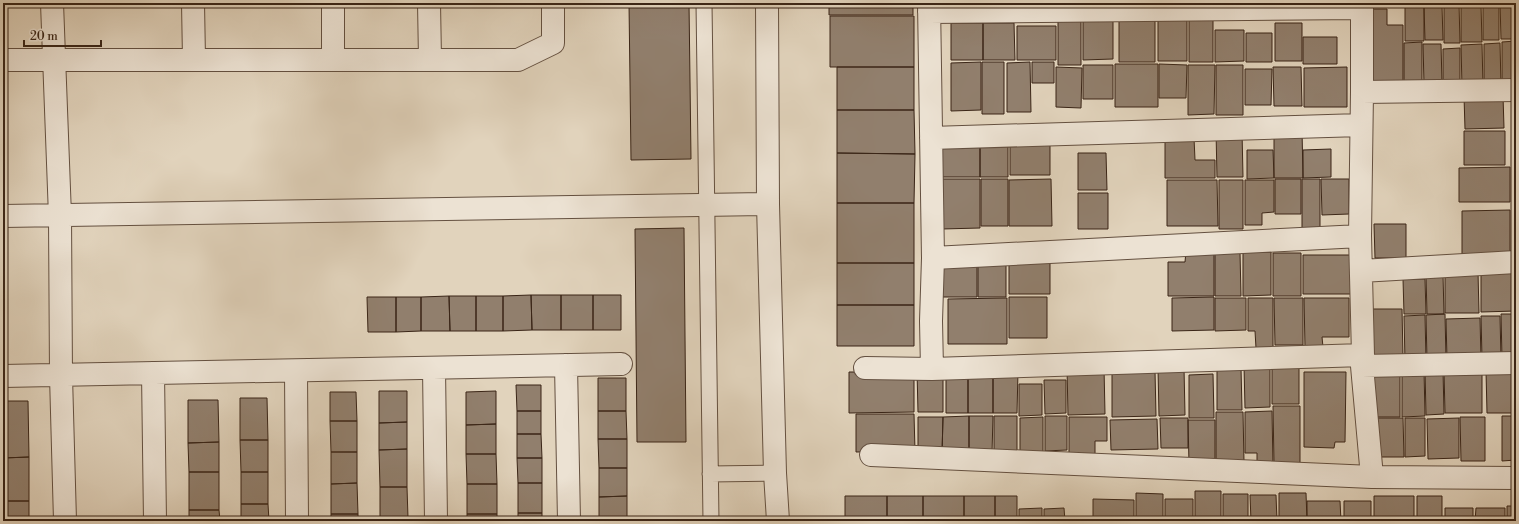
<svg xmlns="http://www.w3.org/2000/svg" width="1519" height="524" font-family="'Libre Bodoni',serif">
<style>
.building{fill:#917f6d;stroke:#3a2517}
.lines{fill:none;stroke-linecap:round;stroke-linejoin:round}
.service-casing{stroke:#645040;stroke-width:17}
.minor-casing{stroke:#645040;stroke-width:24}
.service{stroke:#ece2d3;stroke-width:15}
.minor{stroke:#ece2d3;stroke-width:22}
</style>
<rect width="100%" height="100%" fill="#e1d3bc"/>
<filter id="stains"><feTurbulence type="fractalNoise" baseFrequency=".005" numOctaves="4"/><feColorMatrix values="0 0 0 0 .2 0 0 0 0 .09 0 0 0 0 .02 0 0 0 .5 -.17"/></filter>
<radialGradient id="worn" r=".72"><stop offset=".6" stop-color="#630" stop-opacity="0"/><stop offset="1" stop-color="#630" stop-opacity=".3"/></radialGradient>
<path class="building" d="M629 3H689L691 159 631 160Z
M829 3H913V15H829Z
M1444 3H1459L1460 43H1444Z
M1483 3H1499V40H1483Z
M1500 3H1516V39H1501Z
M1405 5H1424V41H1405Z
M1461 5H1481L1482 42H1461Z
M1442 6 1443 40H1425L1424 7Z
M1370 9H1387V25H1403V83H1371Z
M830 16H914V67H830Z
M1058 16H1081V65H1058Z
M1189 16H1213V62H1189Z
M1119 17H1155V62H1119Z
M1158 17H1187V61H1158Z
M1083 18H1113V59L1083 60Z
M951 23H983V60H951Z
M983 23H1014L1015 60H983Z
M1275 23H1302V61H1275Z
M1017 26H1056V60H1017Z
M1215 30H1244V61L1215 62Z
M1246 33H1272V62H1246Z
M1303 37H1337V64H1303Z
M1516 41V86H1502V42Z
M1422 42V83H1404V43Z
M1500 43 1501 86H1484V44Z
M1423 44H1441L1442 83 1424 84Z
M1482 44 1483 86 1462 87 1461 45Z
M1460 48V86H1443V49Z
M981 62V110L951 111V63Z
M982 62H1004V114H982Z
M1030 62 1031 112H1007V63Z
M1032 62H1054V83H1032Z
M1115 64H1158V107H1115Z
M1159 64 1187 65 1186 98H1159Z
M1083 65H1113V99H1083Z
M1188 65H1215L1214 114 1188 115Z
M1216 65H1243V115H1216Z
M837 67H914V110H837Z
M1056 67 1082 68 1081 108 1056 107Z
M1273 67H1301L1302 106H1274Z
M1347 67V107H1304V68Z
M1245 69H1272L1271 105H1245Z
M1464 96H1503L1504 128 1465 129Z
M837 110H914L915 154 837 153Z
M1512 119H1516V144H1512Z
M1274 130H1302L1303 178H1274Z
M1216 131H1242L1243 177H1217Z
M1464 131H1505V165H1464Z
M1165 138H1194L1195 160H1215V178H1165Z
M941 142H980V177H941Z
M980 142H1008V177H980Z
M1010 143H1050V175H1010Z
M1512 145H1516V168H1512Z
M1331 149V177L1303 178V150Z
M1247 150H1273L1274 178 1247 179Z
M837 153 915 154 914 203H837Z
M1078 153H1106L1107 190H1078Z
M1510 167V202H1459V168Z
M1513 169H1516V191H1514Z
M942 179H980V228L942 229Z
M981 179H1008V226H981Z
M1051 179 1052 226H1009V180Z
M1275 179H1301V214H1275Z
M1302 179H1320V234H1302Z
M1321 179H1349V214L1322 215Z
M1167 180H1217L1218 226H1167Z
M1219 180H1243V229H1219Z
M1245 180H1274V212L1262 213V225H1245Z
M1078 193H1108V229H1078Z
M1512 193H1516V225H1512Z
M837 203H914V263H837Z
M1510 210V257H1462V211Z
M1374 224H1406V258H1375Z
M1513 225H1516V258H1513Z
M684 228 686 442H637L635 229Z
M1214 250V296H1168V262H1185L1186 251Z
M1215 252H1240L1241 296H1215Z
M1243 252H1271V295L1243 296Z
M1273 253H1301V296H1273Z
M1303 255H1351V294H1303Z
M1050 256V294H1009V257Z
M978 261H1006V297H978Z
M977 262V297H939V263Z
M837 263H914V305H837Z
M1481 267H1516V311L1481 312Z
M1445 272H1478L1479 313H1445Z
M1443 275 1444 314H1427L1426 276Z
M1403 279H1425L1426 314H1404Z
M531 295 532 330 503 331V296Z
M531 295H561V330H532Z
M561 295H593V330H561Z
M593 295H621V330H593Z
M449 296 450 331H421V297Z
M449 296H476V331H450Z
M476 296H503V331H476Z
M367 297H396V332H368Z
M396 297H421V331L396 332Z
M1009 297H1047V338H1009Z
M1214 297V330L1172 331V298Z
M1007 298V344H948V299Z
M1215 298H1246V330L1215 331Z
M1248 298H1273V348H1256L1255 331H1248Z
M1274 298H1303V345H1275Z
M1304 298H1349V337H1322L1323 347H1305Z
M837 305H914V346H837Z
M1371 309H1402L1403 357 1372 358Z
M1445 314 1446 360 1427 361 1426 315Z
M1501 314H1516V358L1502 359Z
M1425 315 1426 361H1405L1404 316Z
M1481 316H1500L1501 359H1482Z
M1480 318 1481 359 1447 360 1446 319Z
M1270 364V407L1245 408 1244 365Z
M1272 366H1299V404H1272Z
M1067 368H1104L1105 414 1068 415Z
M1158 368H1184L1185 415 1159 416Z
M1217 368H1241L1242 410H1217Z
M1402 370H1424L1425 416 1402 417Z
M1425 370H1443L1444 414 1426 415Z
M1516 370V413H1487L1486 371Z
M917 371H943V412H918Z
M968 371H993V413H968Z
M968 371V413H946V372Z
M993 371H1018L1017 413H993Z
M1112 371H1155L1156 416 1112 417Z
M1400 371V417H1372L1371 372Z
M1482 371V413H1445L1444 372Z
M849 372H914V412L849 413Z
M1304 372H1346L1345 442H1335L1334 448 1304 447Z
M1213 374 1214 418H1189V375Z
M598 378H626V411H598Z
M1044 380H1066V413L1045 414Z
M1019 384H1042V415L1019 416Z
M516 385H541V411H517Z
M379 391H407V422L379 423Z
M496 391V424L466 425V392Z
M330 392H356L357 421H330Z
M240 398H267L268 440H240Z
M188 400H218L219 442 188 443Z
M3 401H28L29 457 3 458Z
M1273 406H1300V464H1274Z
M517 411H541V434H517Z
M598 411H626L627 439H598Z
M1272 411 1273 466H1257V453H1245V412Z
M1216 412H1243L1244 462H1216Z
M856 414H914L915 451 856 452Z
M969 416H993L992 453H969Z
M969 416V453L942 454 943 417Z
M994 416H1017V457H994Z
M1045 416H1067V450L1045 451Z
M1502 416H1516V460L1502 461Z
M918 417H943L942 454H918Z
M1043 417V461L1020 462V418Z
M1069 417H1107V441H1095V454L1069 455Z
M1460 417H1485V461H1461Z
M1160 418H1188V448H1161Z
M1372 418H1403L1404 457H1373Z
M1405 418H1425V456L1405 457Z
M1459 418V458L1428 459 1427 419Z
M1157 419 1158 449 1111 450 1110 420Z
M1188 420H1215V464H1189Z
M330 421H357V452H331Z
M407 422V449L379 450V423Z
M496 424V454H466V425Z
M517 434H541L542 458H517Z
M598 439H627V468H599Z
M240 440H268V472H241Z
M219 442V472H189L188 443Z
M407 449V487H380L379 450Z
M331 452H357V483L331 484Z
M466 454H496L497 484H467Z
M29 457V501H3V458Z
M517 458H542V483H518Z
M599 468H627V496L599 497Z
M189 472H219V510H189Z
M241 472H268V504H241Z
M357 483 358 514H331V484Z
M518 483H542V513H518Z
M467 484H497V514H467Z
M380 487H407L408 518H380Z
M1195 491H1221V521H1195Z
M1136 493 1163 494V521H1136Z
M1279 493H1306L1307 521H1279Z
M1223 494H1248V521H1223Z
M1250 495H1276L1277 521H1251Z
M627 496V521H599V497Z
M845 496H887V521H845Z
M887 496H923V521H887Z
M923 496H964V521H923Z
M964 496H995V521H964Z
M995 496H1017V521H995Z
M1374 496H1414V521H1374Z
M1417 496H1442V521H1417Z
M1093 499 1134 500V521H1093Z
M1165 499H1193V521H1165Z
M3 501H29V521H3Z
M1307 501H1340L1341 521H1307Z
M1344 501H1371V521H1344Z
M241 504H268L269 521H241Z
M1507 506H1516V521H1507Z
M1042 508V521H1019V509Z
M1064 508 1065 521H1044V509Z
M1445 508H1473V521H1445Z
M1476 508H1505V521H1475Z
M189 510H219L220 521H189Z
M518 513H542V521H518Z
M331 514H358V521H331Z
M467 514H497V521H467Z
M380 518H408V521H380Z"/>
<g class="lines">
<g class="service-casing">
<path id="service" d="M704 3 711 521
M710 474 775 473"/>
</g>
<g class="minor-casing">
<path id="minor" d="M52 3 60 216 61 376 65 521
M193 3 194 59
M333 3V59
M429 3 430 59
M767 3 768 204 775 473 778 521
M929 3 933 258 931 321 932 369 1363 355
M1362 3V92L1360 236 1363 355 1362 366 1372 477
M929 12 1362 8
M3 60H518L553 43V3
M1362 92 1516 90
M931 138 1361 125
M3 216 768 204
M933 258 1360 236
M1361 271 1516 262
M566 365 569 521
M1362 366 1516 363
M434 368 436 521
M865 368 932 369
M296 371 297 521
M153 373 155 521
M3 376 621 364
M871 455 1372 477 1516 478"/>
</g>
<use href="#service" class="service"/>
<use href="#minor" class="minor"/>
</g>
<rect width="1519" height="524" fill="none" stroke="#e1d3bc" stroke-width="16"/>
<rect x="4" y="4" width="1511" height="516" fill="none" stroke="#3a2517" stroke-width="2"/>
<rect x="8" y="8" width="1503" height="508" fill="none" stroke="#3a2517"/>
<path d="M24 40v6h77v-6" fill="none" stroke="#3a2517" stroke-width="2"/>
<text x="30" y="40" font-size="12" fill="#3a2517" stroke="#ece2d3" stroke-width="3" paint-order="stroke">20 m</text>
<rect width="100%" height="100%" filter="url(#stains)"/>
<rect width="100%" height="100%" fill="url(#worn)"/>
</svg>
